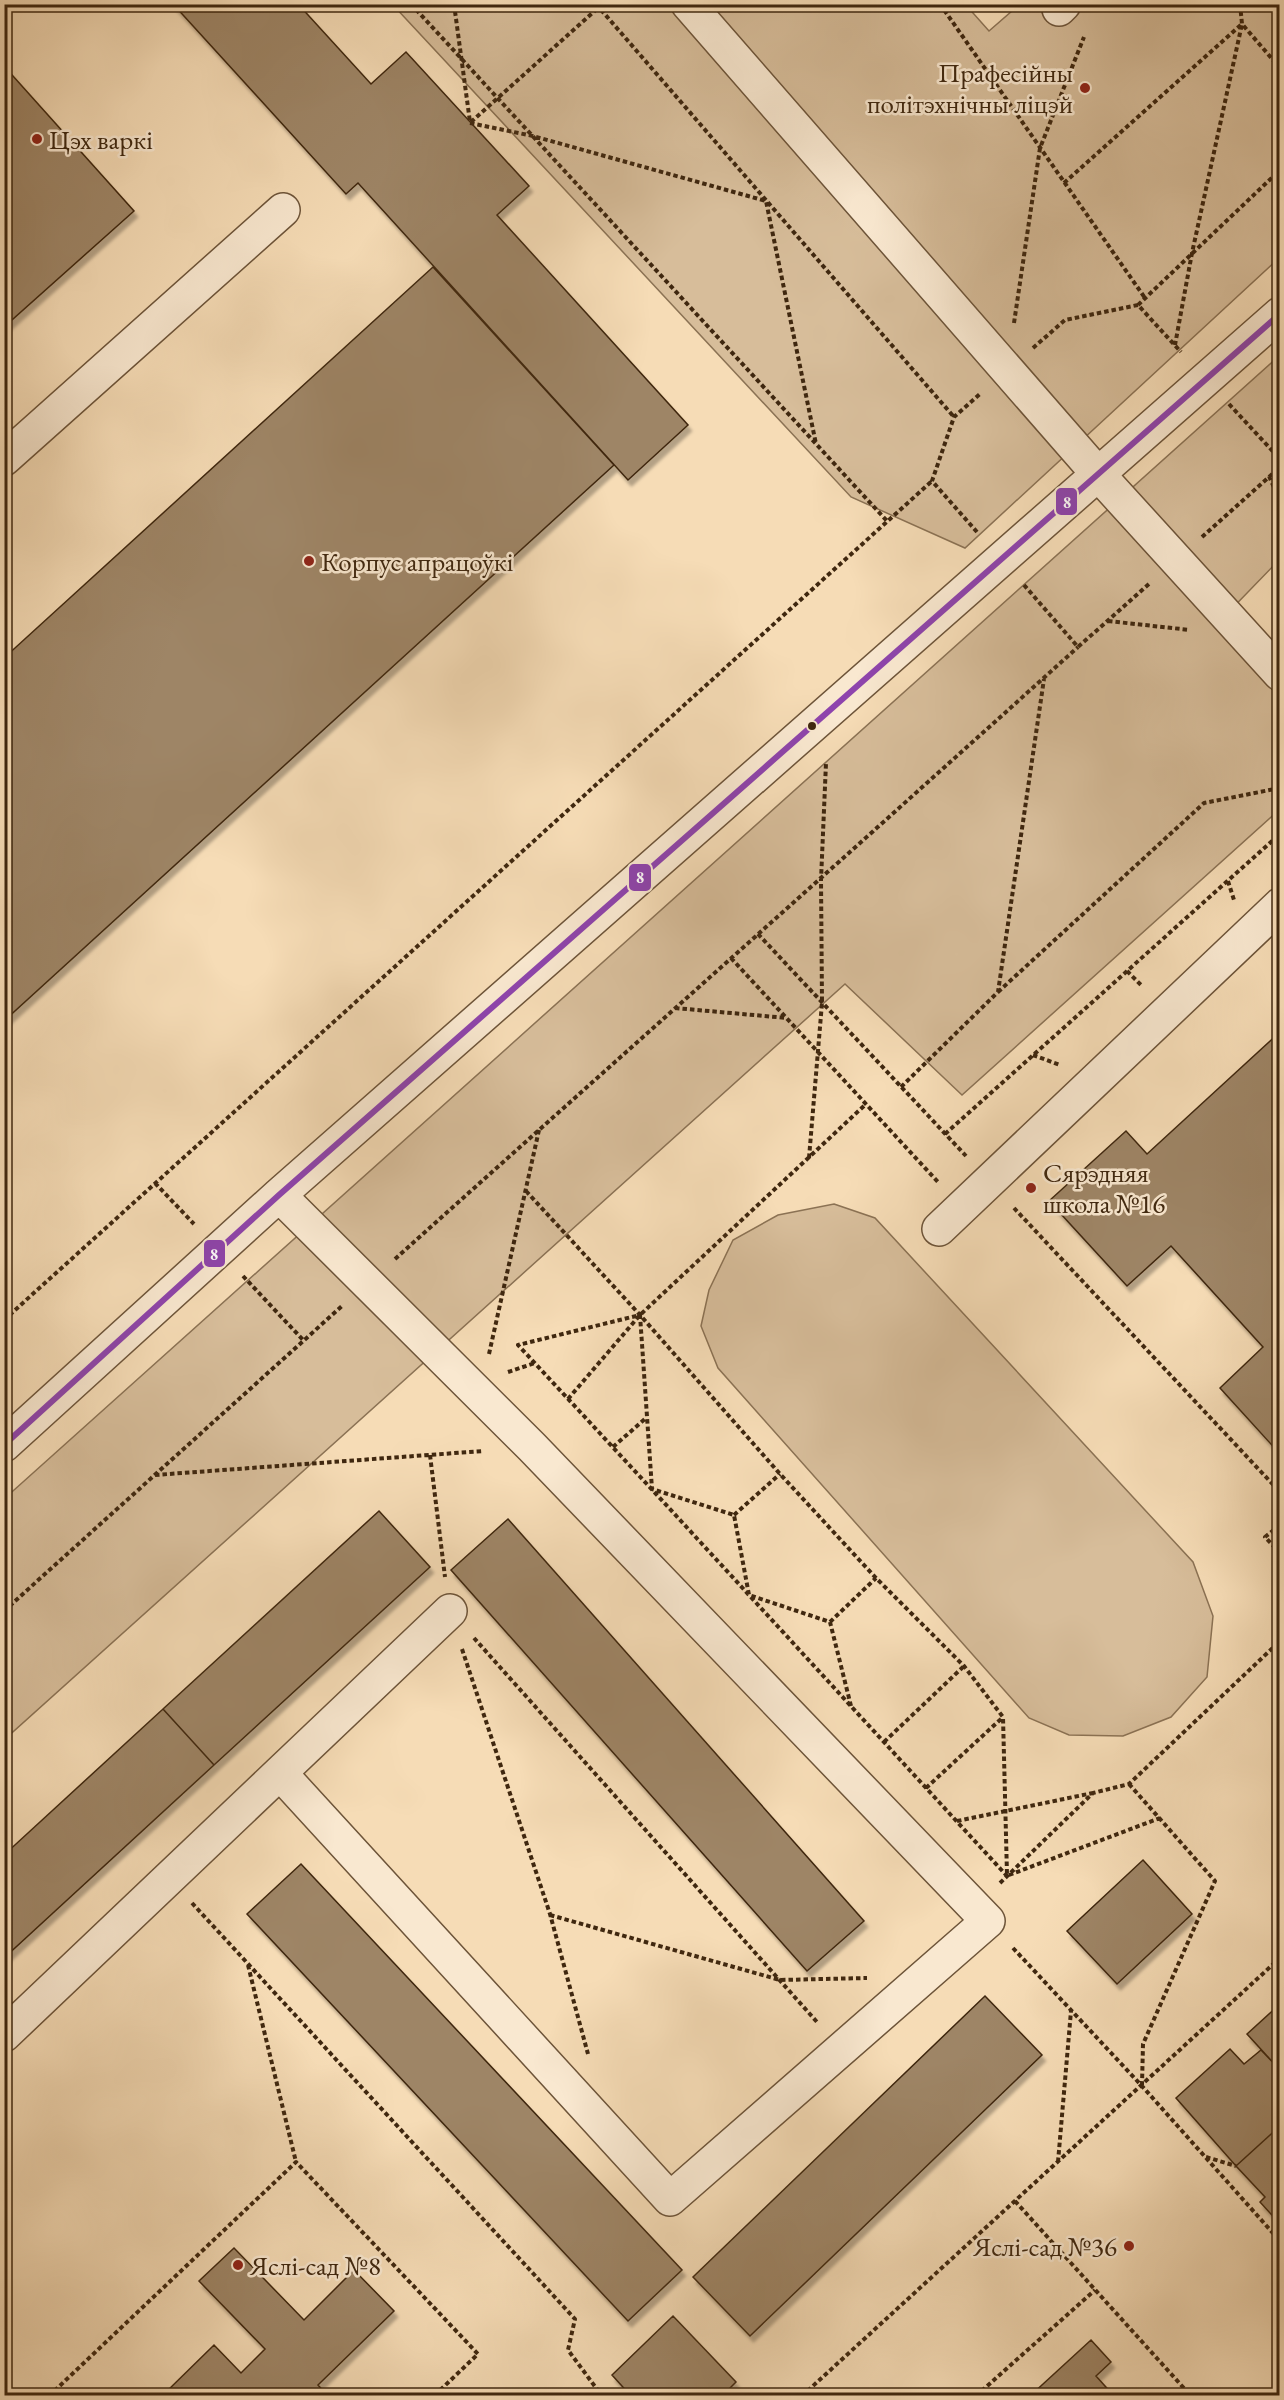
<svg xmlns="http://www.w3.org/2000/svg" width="1284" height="2400" font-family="'EB Garamond',serif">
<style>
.green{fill:#d7bd9a;stroke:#8b7254;stroke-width:1.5}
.building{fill:#9e8566;stroke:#3f270f;stroke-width:1.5;filter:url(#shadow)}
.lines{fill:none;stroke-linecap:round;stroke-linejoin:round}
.minor-casing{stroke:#6d5439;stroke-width:36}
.path{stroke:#3f270f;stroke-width:4;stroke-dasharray:4.5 3;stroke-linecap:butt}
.minor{stroke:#f9e8d0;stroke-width:33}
.bus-1-casing{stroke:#f9e8d0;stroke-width:10}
.bus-1{stroke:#8e44ad;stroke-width:6}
.poi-dot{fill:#8f2418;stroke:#f9e8d0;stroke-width:2}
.bus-dot{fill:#3f270f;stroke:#f9e8d0;stroke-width:2}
.labels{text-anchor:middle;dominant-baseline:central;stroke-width:5;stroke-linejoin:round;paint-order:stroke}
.poi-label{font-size:27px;fill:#3f270f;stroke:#f9e8d0;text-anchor:start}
.line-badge{stroke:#f9e8d0;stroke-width:2}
.badge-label{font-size:16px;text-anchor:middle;font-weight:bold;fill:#fff}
</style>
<defs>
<filter id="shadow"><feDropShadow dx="3.5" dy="6" stdDeviation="1.5" flood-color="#0004"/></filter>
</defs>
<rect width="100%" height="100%" fill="#f6dcb6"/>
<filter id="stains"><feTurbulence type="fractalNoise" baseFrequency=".00333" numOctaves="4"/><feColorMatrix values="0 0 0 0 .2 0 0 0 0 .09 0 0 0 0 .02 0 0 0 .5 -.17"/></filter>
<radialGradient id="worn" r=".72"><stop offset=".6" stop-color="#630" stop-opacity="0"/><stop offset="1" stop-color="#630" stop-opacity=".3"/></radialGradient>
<path class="green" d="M965 4 989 31 1019 5H1279V258L965 548 851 497 393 5Z
M1279 356V560L1217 624 1279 690V810L962 1095 845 984 5 1739 4 1499Z
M834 1204 875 1218 1193 1562 1213 1616 1207 1677 1171 1717 1123 1736 1069 1735 1029 1718 718 1368 701 1326 709 1290 733 1240 778 1215Z"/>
<path class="building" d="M173 4H298L371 84 406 52 529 186 497 215 688 425 628 480 358 183 346 194Z
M4 66 134 211 4 327Z
M433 267 614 465 4 1021V658Z
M1280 1032V1454L1220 1388 1263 1347 1171 1246 1127 1286 1049 1201 1126 1131 1147 1154Z
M379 1511 430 1567 214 1765 163 1709Z
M508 1519 864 1921 807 1971 451 1570Z
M163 1709 214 1765 4 1958V1855Z
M1143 1860 1192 1914 1117 1984 1067 1931Z
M301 1864 682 2270 628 2321 247 1914Z
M985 1996 1042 2055 750 2336 693 2277Z
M1280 2004V2070L1247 2034Z
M1230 2049 1244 2064 1261 2050 1280 2070V2126L1236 2166 1176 2098Z
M1280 2126V2224L1260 2202 1265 2197 1236 2166Z
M234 2248 304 2320 354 2270 394 2311 318 2385 328 2396H162L214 2345 241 2373 265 2349 199 2281Z
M673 2316 736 2382 722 2396H631L612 2375Z
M1091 2340 1111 2362 1096 2376 1114 2396H1030Z"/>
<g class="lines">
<g class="minor-casing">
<path id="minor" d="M688 4 1098 474 1280 674
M1059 9 1064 4
M4 459 283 210
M279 1195 532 1447 988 1921 670 2199 280 1773
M939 1229 1280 905
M4 1445 279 1195 1280 314
M4 2035 450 1611"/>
</g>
<path class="path" d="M411 4 887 521
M454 4 470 122
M596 4 954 417
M940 4 1145 298
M1240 4 1242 24 1280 68
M471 122 598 8
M470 123 533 136 766 201 816 444
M1064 183 1242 24 1192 253 1175 345
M1138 305 1280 170
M1014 323 1040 148 1084 37
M1033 348 1065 320 1138 305 1181 352
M1229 404 1280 459
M1269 476 1280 501
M977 532 932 481 954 417 980 394
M1202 537 1280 467
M1024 585 1078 647 1149 584
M1108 621 1190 630
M1228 881 1234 900
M758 934 966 1156
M731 958 938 1182
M1127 971 1142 986
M998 992 1204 803 1280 788
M675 1008 787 1018
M1033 1055 1060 1065
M901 1087 998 992 1044 679
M945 1134 1280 834
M809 1158 822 1003 821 880 826 763
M155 1183 194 1224
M526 1191 640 1315 780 1474 876 1578 964 1666 1003 1717 1007 1875
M1014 1208 1280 1492
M395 1259C622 1055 851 852 1078 647
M243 1276 304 1341
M4 1320 932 481
M489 1354 539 1130
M508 1372 535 1363
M568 1399 640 1315 866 1104
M613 1447 646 1418
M430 1455 445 1577
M155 1475 483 1451
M734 1515 780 1474
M1280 1525 1265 1537 1280 1553
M4 1611 342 1306
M830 1622 876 1578
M474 1638 817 2022
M462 1649 550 1914 588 2054
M851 1706 830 1622 749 1595 734 1515 652 1489 640 1315 518 1345C682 1521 844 1699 1007 1876
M884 1742 964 1666
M1129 1784 1215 1881 1143 2044 1142 2085
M926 1788 1002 1718
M957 1821 1093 1793
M1009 1875 1160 1818
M1000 1883 1093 1793 1129 1784 1280 1641
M192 1903 575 2319 568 2350 602 2396
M550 1915 780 1980 867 1978
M1013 1948 1142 2086 1280 2241
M248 1965 296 2162
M1206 2157 1236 2166
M1058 2162 1071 2011
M1015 2201 1191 2396
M49 2396 296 2162 478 2354 434 2396
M802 2396 1280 1958
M976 2396 1095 2290"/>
<use href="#minor" class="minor"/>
<g class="bus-1-casing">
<path id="bus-1" d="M4 1445 279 1195 1280 314"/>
</g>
<use href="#bus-1" class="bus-1"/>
</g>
<g class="poi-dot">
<circle cx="1085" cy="88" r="6"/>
<circle cx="37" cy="139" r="6"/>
<circle cx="309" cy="561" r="6"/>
<circle cx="1031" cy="1188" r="6"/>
<circle cx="1129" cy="2246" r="6"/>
<circle cx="238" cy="2265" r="6"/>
</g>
<circle class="bus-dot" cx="812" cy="726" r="5"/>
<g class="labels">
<g class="poi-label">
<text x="1073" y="72" text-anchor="end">Прафесійны<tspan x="1073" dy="31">політэхнічны ліцэй</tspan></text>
<text x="49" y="139">Цэх варкі</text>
<text x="321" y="561">Корпус апрацоўкі</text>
<text x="1043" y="1172">Сярэдняя<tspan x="1043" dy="31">школа №16</tspan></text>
<text x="1117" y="2246" text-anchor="end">Яслі-сад №36</text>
<text x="250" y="2265">Яслі-сад №8</text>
</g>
</g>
<g class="line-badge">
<rect x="1055" y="487" width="23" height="29" rx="6" fill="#8e44ad"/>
<rect x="628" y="863" width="24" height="29" rx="6" fill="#8e44ad"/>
<rect x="203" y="1239" width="23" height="29" rx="6" fill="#8e44ad"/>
</g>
<g class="badge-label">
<text x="1067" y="508">8</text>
<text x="640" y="883">8</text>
<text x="214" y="1260">8</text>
</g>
<rect width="1284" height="2400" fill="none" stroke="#f6dcb6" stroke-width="24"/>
<rect x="6" y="6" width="1272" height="2388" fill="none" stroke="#3f270f" stroke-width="3"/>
<rect x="12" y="12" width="1260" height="2376" fill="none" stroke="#3f270f" stroke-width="1.5"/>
<rect width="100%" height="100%" filter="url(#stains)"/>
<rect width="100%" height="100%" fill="url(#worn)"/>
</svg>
